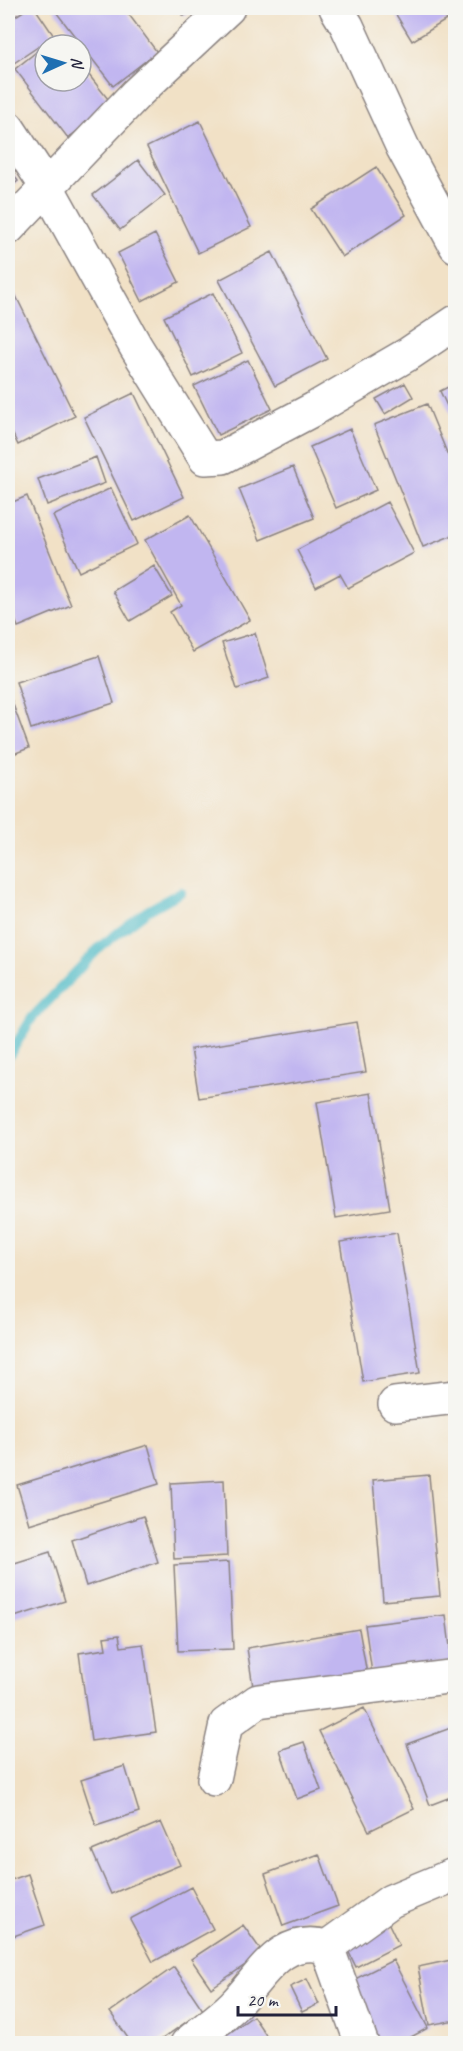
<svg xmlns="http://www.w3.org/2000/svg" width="463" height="2051" font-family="Caveat,sans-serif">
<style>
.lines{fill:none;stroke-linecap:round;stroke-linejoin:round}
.stream{stroke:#4bb9c5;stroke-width:10}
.building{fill:#c1b6f0}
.minor-casing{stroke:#8a8280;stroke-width:36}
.minor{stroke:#fff;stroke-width:33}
</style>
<rect width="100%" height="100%" fill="#f6f6f2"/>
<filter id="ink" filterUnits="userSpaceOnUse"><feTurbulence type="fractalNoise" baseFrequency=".0167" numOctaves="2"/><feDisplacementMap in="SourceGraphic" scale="12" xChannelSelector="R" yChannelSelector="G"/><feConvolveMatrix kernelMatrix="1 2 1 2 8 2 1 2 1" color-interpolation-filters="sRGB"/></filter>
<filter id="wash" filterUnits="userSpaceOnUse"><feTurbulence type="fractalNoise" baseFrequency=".008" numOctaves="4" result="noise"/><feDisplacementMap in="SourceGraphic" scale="24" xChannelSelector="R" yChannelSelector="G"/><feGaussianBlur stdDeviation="1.35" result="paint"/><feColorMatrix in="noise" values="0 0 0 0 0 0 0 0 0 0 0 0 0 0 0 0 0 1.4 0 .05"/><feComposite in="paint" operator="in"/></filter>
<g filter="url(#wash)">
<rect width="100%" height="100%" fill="#f1e1c6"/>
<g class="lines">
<path class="stream" d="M8 1057 32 1018 101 946 147 911 181 892"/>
</g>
<g id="blocks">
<path class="building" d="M28 8H35L54 36 11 65 8 59V21Z
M53 8H124L157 52 113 86Z
M177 8H195L184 16Z
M392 8H456V14L412 41Z
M58 35 65 45H45Z
M45 45V81H81V65L112 104 68 138 15 69Z
M200 121 251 227 198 253 147 147Z
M138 160 165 195 120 230 93 195Z
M8 165 18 181 8 189Z
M376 167 406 215 342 257 311 209Z
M155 234 179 282 142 301 118 253Z
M272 252 327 359 275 386 219 280Z
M14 292 75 416 18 445 8 424V295Z
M213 293 242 353 193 377 164 317Z
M248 360 272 409 218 435 194 386Z
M405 383 413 397 385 414 376 399Z
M456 383V425L440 391Z
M134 393 184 497 134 521 84 417Z
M427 404 456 475V534L423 547 374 425Z
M350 429 376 490 336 508 310 447Z
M96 457 105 483 47 505 38 479Z
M293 467 314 518 260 540 239 489Z
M111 488 137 544 79 572 53 516Z
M27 496 71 605 18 627 8 602V504Z
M387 502 414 553 348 588 340 574 316 587 297 550Z
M190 515 250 620 193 652 170 612 181 605 145 540Z
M154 566 172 596 130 621 113 591Z
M255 633 269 678 237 689 222 643Z
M99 656 114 703 31 729 16 682Z
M8 691 29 748 8 756Z
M357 1022 366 1072 199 1098 191 1049Z
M371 1093 390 1209 336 1218 317 1102Z
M397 1233 420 1373 363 1382 340 1242Z
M148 1445 159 1484 29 1524 17 1485Z
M429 1475 440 1596 383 1601 373 1480Z
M224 1480 227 1556 174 1559 171 1483Z
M143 1516 158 1562 86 1586 72 1540Z
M50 1552 65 1601 8 1619V1565Z
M229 1562 233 1649 178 1651 174 1565Z
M446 1615 452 1663 372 1673 365 1625Z
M359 1629 367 1674 254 1693 247 1648Z
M119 1635 121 1647 143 1644 156 1732 91 1741 79 1653 106 1649 104 1637Z
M364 1708 414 1809 369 1831 319 1731Z
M456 1726V1795L430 1805 407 1744Z
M304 1742 321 1790 297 1799 280 1750Z
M125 1766 139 1812 96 1826 81 1780Z
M161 1822 180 1865 111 1894 92 1851Z
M319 1854 338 1906 283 1926 265 1874Z
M28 1874 45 1925 8 1938V1881Z
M191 1887 213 1929 153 1962 130 1919Z
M387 1920 399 1945 356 1967 344 1942Z
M243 1925 263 1953 211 1988 191 1959Z
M456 1959V2020L429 2025 418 1967Z
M393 1960 428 2028 398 2044H375L345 1984Z
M174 1967 203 2010 155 2044H132L110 2012Z
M307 1979 319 2004 302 2012 290 1987Z
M253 2016 272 2044H214Z"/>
</g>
</g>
<g filter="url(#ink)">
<use href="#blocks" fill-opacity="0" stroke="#8a8280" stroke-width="1.5"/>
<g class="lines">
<g class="minor-casing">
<path id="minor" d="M336 8 347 26 403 148 456 246
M8 128 47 187 136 347 205 458 223 457 314 409 410 353 456 322
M8 228 136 94 228 8
M395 1404 456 1397
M214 1779 226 1724 258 1701 456 1676
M327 1947 391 1901 456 1874
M327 1947 362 2044
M187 2044C202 2031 220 2019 234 2005 262 1977 279 1934 327 1947"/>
</g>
<use href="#minor" class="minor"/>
</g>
</g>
<rect width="463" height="2051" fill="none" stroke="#f6f6f2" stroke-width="30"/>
<g transform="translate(63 63) rotate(86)"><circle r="28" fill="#f6f6f2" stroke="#a1a1a9" stroke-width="1.5"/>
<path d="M0-4.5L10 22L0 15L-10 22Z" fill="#1f6fb2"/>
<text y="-9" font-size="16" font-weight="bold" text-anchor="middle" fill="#22223b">N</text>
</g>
<path d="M238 2006v9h98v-9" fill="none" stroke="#22223b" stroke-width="3"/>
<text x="247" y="2006" font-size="18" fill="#22223b" stroke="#f6f6f2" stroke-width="4.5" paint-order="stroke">20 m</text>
</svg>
